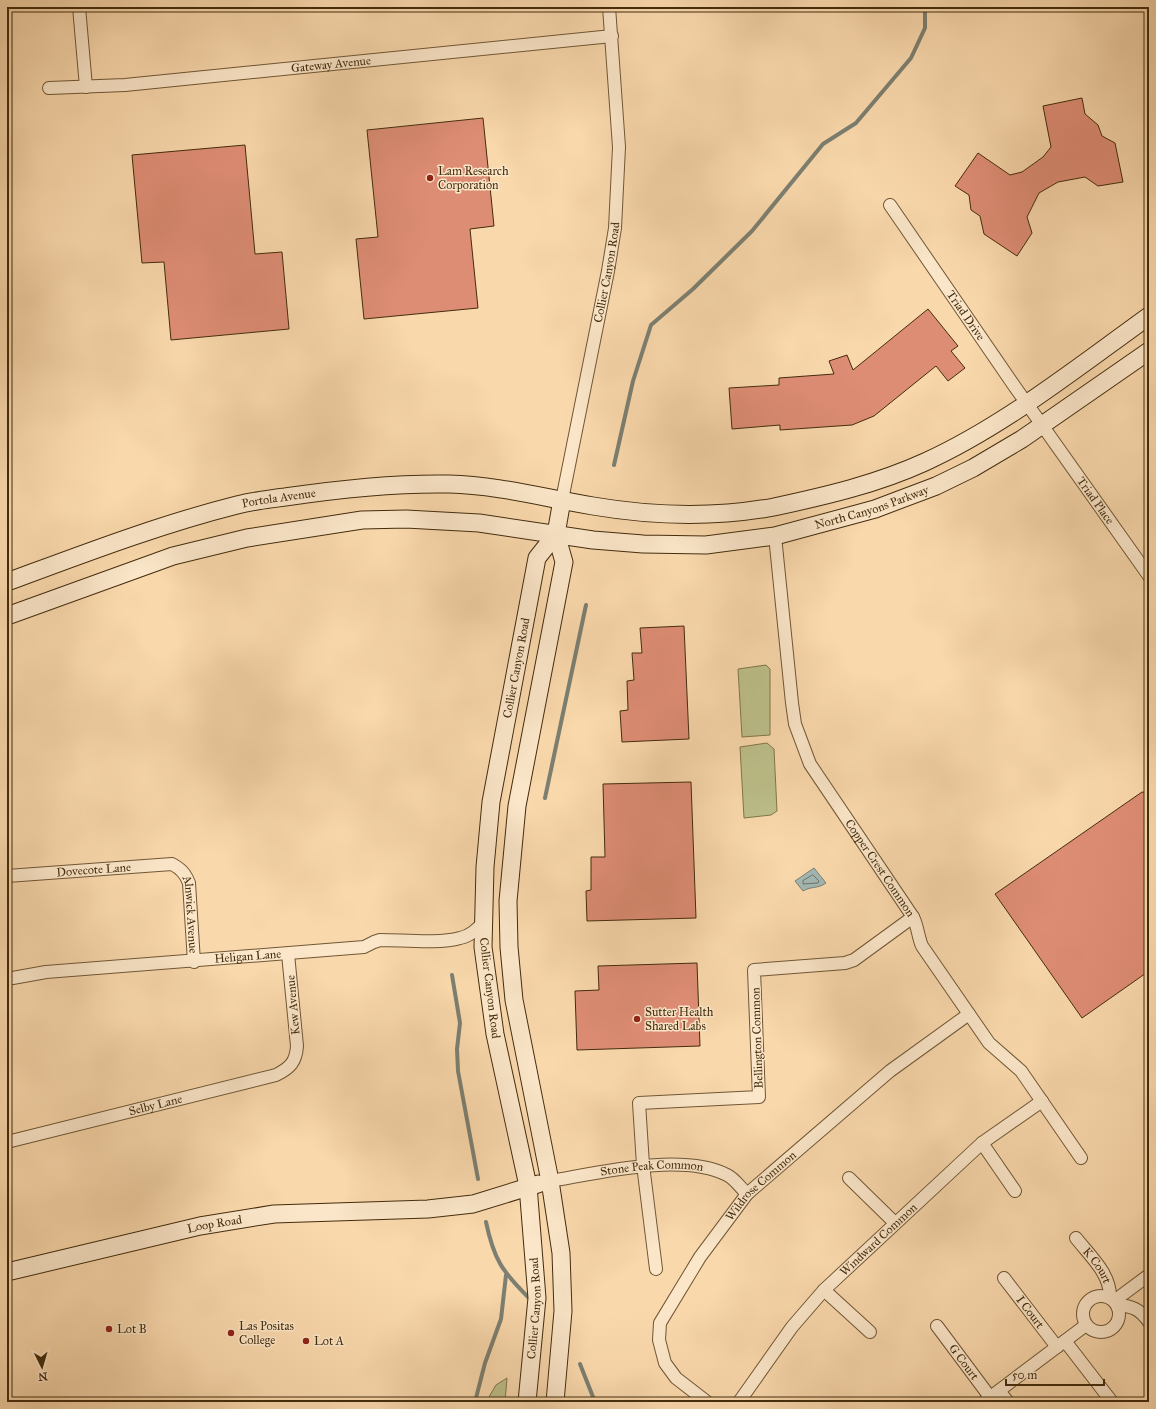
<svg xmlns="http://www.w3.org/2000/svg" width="1156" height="1409" font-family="'IM FELL Great Primer',serif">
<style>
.green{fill:#bcbf8a;stroke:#80764c}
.water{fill:#a2b7b4;stroke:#7c7f71}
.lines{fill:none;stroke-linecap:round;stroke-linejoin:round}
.shore{stroke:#727260;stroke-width:1}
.stream{stroke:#7c7f71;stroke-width:4}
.building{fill:#de8d75;stroke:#432c0d}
.street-casing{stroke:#705735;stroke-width:14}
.secondary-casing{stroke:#432c0d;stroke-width:19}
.street{stroke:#fbe6c9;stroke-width:12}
.secondary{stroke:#fbe6c9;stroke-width:17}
.poi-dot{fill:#8f2418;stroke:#fbe6c9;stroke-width:1.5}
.labels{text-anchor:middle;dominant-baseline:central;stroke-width:3;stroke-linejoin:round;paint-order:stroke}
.street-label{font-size:12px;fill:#432c0d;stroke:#fbe6c9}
.poi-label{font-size:12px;fill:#432c0d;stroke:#fbe6c9;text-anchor:start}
</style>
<rect width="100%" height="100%" fill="#f9d8ac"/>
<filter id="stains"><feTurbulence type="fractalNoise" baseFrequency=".005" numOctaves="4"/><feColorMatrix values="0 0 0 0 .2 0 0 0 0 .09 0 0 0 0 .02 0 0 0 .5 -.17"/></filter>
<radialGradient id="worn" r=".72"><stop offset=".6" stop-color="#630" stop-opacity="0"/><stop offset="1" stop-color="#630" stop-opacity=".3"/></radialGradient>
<path class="green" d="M766 665 770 669V735L742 737 738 669Z
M767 743 774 749 777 811 771 815 744 818 740 747Z
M507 1378 505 1402H486L496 1385Z"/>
<path class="water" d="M814 868 826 883C818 889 811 886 803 891L795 881Z"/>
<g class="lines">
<path class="shore" d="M813 875 819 881 818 883 803 884V881Z"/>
<path class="stream" d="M614 465 633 381 651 325 693 289 752 231 823 144 856 123 911 58 925 28V7
M545 798 586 605
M452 975 460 1023 457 1049 458 1071 478 1179
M486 1222C494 1260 502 1271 529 1298
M580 1364 595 1402
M475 1402 485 1363 501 1319 506 1275"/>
</g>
<path class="building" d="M1082 98 1085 114 1098 125 1102 136 1115 143 1123 182 1098 186 1085 177 1058 182 1039 193 1027 217 1032 233 1017 256 984 234 980 216 971 210 969 195 955 186 978 153 1010 175 1022 172 1043 157 1051 147 1043 106Z
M483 118 494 226 470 229 478 308 364 319 356 239 378 237 367 130Z
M245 145 255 254 282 252 289 329 171 340 164 262 142 263 132 155Z
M928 309 958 346 951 351 965 368 948 381 936 366 874 416 852 425 780 430V425L732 429 729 388 779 385V378L834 374 829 361 847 355 853 370Z
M684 626 689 739 622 742 620 711 628 710 627 681 634 680 632 653H642L640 628Z
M691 782 696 918 587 921 586 891 591 890V857H605L603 784Z
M1142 792 1149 793V971L1082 1018 995 894Z
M697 963 700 1046 577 1050 575 991 599 990 598 966Z"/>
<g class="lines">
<g class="street-casing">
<g id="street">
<path d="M79 7 86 87"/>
<path id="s1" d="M49 88 125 85 612 36"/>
<path id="s2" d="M890 205 1015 387 1149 576"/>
<path id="s3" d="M562 500 608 271 615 228 619 147 609 7"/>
<path id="s4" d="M775 536 792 703 795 724 810 764 913 917C918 927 918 937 922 946L989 1043 1021 1071 1081 1158"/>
<path id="s5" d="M7 876 172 864C181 869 185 873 189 883L194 962"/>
<path id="s6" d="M7 979 46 972 364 947 374 942 380 940C403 940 439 944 460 938 470 936 476 930 483 923"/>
<path id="s7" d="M7 1142 276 1075C290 1068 296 1062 297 1046L288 954"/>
<path d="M982 1143 1015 1191"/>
<path d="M849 1178 895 1223"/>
<path id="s8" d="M550 1181C598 1173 682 1152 727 1175 734 1178 741 1188 747 1194"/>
<path id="s9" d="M1076 1238C1090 1256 1111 1274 1110 1298"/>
<path d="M656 1269 643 1165 639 1103 759 1097 754 970 845 963 854 960 913 917"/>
<path id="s10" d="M1004 1278 1057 1347"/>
<path d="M824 1290 870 1332"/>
<circle cx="1101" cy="1314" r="18"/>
<path d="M1114 1301 1149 1275"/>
<path d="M1117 1305C1132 1306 1140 1309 1149 1322"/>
<path id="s11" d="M937 1326 990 1397"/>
<path d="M1065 1341 1112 1402"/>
<path d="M999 1391 1008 1402"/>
<path id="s12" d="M707 1402 676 1378 665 1363 659 1340 660 1323 700 1257 747 1194 890 1071 969 1014"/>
<path id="s13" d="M739 1402 792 1327 824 1290 982 1143 1042 1101"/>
<path d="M984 1402 1086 1325"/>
</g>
</g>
<g class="secondary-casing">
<g id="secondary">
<path id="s14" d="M7 582C83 554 158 525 237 505 253 501 269 499 285 497 339 489 394 483 449 484 497 485 545 498 593 506 652 516 714 518 774 507 825 496 877 484 925 462 1004 426 1078 367 1149 316"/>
<path id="s15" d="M7 616 173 556 247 538 362 520 406 519 479 523 593 540 643 544 706 545 775 536 875 509 936 486 973 468 1022 439 1149 351"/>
<path id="s16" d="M7 1272 200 1226 274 1214 428 1209 473 1204 538 1184"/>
<path id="s17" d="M527 1402 537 1298 528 1186 495 1034 483 947 485 867 491 802 537 558 556 534"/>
<path d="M555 1402 563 1311 561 1253 550 1181 514 1000 509 947 508 901 517 806 564 562 556 534 562 500"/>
</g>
</g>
<use href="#street" class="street"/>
<use href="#secondary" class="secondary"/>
</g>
<g class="poi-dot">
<circle cx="430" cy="178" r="4"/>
<circle cx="637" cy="1019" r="4"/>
<circle cx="109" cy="1329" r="4"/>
<circle cx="231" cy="1333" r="4"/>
<circle cx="306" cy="1341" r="4"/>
</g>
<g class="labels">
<g class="street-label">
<text stroke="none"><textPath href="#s1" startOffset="283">Gateway Avenue</textPath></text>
<text stroke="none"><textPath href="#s3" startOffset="232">Collier Canyon Road</textPath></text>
<text stroke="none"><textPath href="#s2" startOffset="134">Triad Drive</textPath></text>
<text stroke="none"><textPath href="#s14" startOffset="285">Portola Avenue</textPath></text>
<text stroke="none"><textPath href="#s2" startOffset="360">Triad Place</textPath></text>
<text stroke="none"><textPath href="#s15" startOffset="885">North Canyons Parkway</textPath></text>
<text stroke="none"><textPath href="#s17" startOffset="742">Collier Canyon Road</textPath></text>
<text stroke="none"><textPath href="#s4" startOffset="357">Copper Crest Common</textPath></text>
<text stroke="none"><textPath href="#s5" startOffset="87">Dovecote Lane</textPath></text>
<text stroke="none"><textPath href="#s5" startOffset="223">Alnwick Avenue</textPath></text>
<text stroke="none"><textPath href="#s6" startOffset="242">Heligan Lane</textPath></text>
<text transform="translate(490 988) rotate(83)">Collier Canyon Road</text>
<text transform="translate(293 1005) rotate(-95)">Kew Avenue</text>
<text transform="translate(757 1038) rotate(-92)">Bellington Common</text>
<text stroke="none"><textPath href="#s7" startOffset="153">Selby Lane</textPath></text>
<text stroke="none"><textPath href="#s8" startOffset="103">Stone Peak Common</textPath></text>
<text stroke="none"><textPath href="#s12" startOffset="270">Wildrose Common</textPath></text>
<text stroke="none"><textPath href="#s16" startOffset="213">Loop Road</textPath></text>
<text stroke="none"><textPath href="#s13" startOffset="215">Windward Common</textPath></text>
<text stroke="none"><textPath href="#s9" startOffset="35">K Court</textPath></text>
<text stroke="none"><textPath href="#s17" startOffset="94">Collier Canyon Road</textPath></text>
<text stroke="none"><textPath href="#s10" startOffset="43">I Court</textPath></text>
<text stroke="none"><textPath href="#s11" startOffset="45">G Court</textPath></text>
</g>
<g class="poi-label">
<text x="438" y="171">Lam Research<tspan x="438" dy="14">Corporation</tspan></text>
<text x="645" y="1012">Sutter Health<tspan x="645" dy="14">Shared Labs</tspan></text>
<text x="239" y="1326">Las Positas<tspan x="239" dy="14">College</tspan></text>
<text x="117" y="1329">Lot B</text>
<text x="314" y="1341">Lot A</text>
</g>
</g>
<rect width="1156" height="1409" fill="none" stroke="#f9d8ac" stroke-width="24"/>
<rect x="8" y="8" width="1140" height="1393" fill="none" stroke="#432c0d" stroke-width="2"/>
<rect x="12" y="12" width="1132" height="1385" fill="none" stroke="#432c0d"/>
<g transform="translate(42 1367) rotate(175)" stroke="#fbe6c9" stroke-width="3" paint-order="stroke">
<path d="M0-3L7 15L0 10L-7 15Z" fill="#432c0d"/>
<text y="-6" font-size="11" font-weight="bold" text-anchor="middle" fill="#432c0d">N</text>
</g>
<path d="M1006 1379v6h98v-6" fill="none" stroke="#432c0d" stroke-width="2"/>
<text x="1012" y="1379" font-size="12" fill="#432c0d" stroke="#fbe6c9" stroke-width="3" paint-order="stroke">50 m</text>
<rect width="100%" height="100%" filter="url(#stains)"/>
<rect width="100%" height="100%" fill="url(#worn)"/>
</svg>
